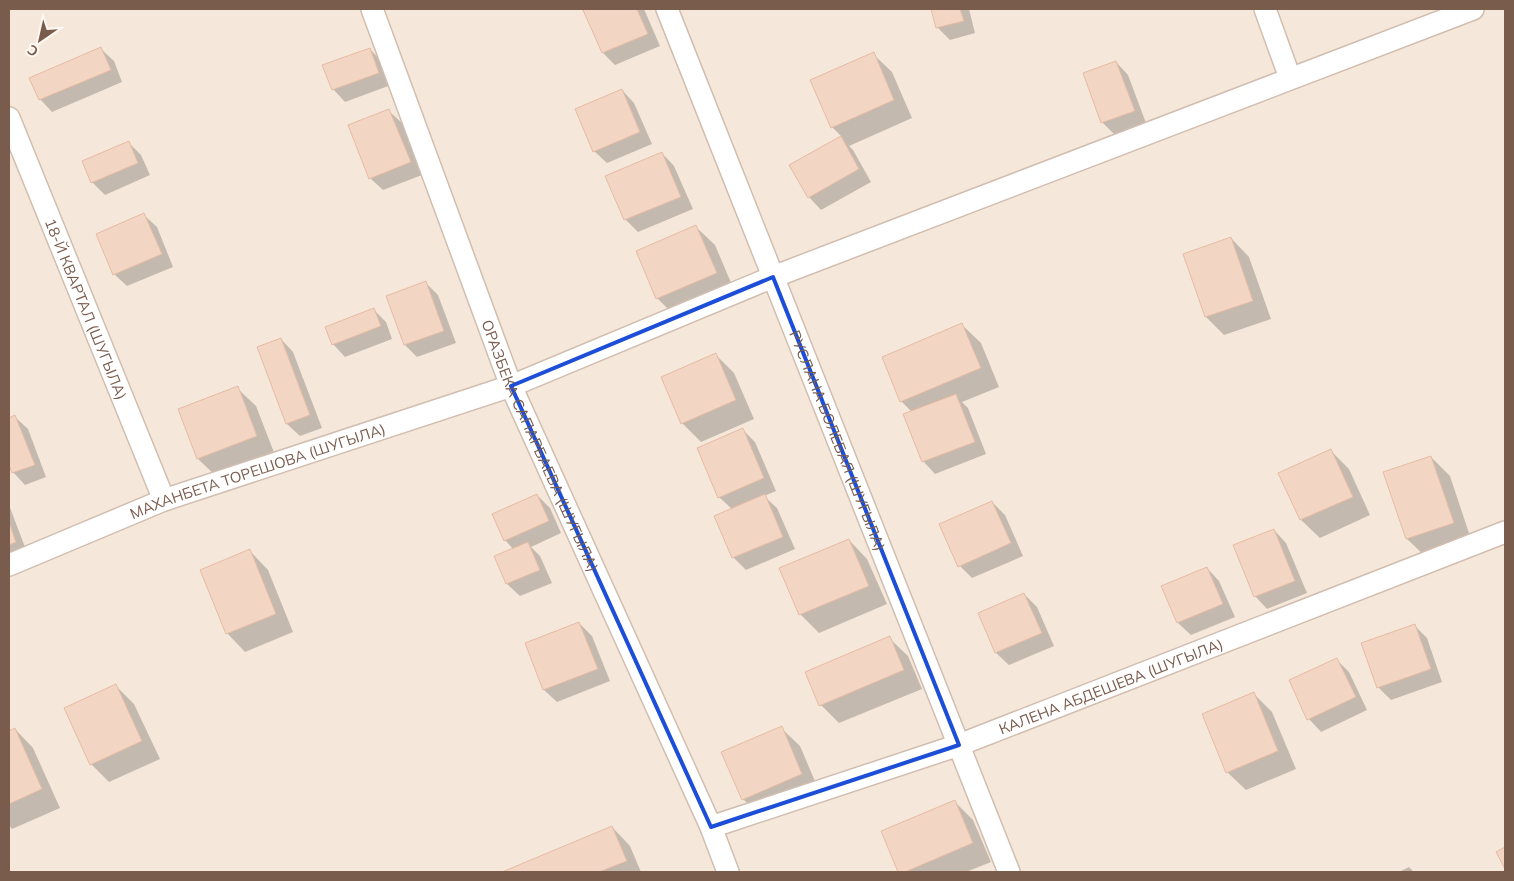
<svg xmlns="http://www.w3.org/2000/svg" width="1514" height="881" font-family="Mulish,sans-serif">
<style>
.residential{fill:#f5e8da}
.shadow{fill:#0003}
.building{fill:#f3d5c3;stroke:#e6bba3}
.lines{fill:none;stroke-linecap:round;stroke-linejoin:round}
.minor-casing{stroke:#d1beb0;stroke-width:24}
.minor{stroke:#fff;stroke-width:21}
.marked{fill:none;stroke:#1d4ed8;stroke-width:4;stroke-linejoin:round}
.labels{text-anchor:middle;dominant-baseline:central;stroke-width:4.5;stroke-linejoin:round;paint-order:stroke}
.street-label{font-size:15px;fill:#7a5c4d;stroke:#fffaf3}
</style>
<rect width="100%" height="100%" fill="#fdf6ec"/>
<path class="residential" d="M9 9H1505V872H9Z"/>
<path class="shadow" d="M588 9H644L660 46 615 65 603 53 585 10Z
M932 9H969L975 33 950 40 937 27Z
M101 49 114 61 122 82 52 112 40 99Z
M370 49 382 62 391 85 345 102 333 89Z
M873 54 892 72 912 118 849 146 853 150 871 182 821 210 809 197 791 166 842 137 832 127Z
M1116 62 1128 75 1146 123 1115 135 1102 122Z
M622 90 634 103 652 144 607 163 594 151Z
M389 111 402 123 422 175 383 190 370 178Z
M129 143 141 155 150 175 105 195 92 182Z
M662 153 674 166 693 209 638 232 626 220 607 176Z
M144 215 157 227 173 267 127 286 114 274Z
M696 227 715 245 735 292 675 316 657 298Z
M1231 238 1249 257 1271 319 1224 335 1206 317Z
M426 283 438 295 456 343 417 357 405 345Z
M373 309 386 322 392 339 345 357 333 344Z
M962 325 981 343 999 387 962 402 968 408 986 454 935 474 923 461 912 412 901 401Z
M281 339 293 352 322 428 300 436 287 424 259 347Z
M716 355 734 373 754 419 701 442 682 423Z
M237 388 256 406 275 455 217 477 198 459 179 410Z
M15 417 28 429 46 477 25 485 13 472 9 462V419Z
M743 430 755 442 776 491 764 496 777 508 795 549 746 570 733 557 732 509 719 497Z
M1330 450 1349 469 1370 515 1320 538 1301 520 1280 473Z
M1431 457 1450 476 1472 542 1426 557 1407 539 1385 473Z
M537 495 550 508 561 533 531 547 540 556 552 583 520 596 507 584 496 557 514 550 505 540Z
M992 502 1005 515 1023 556 972 578 960 566Z
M9 505 28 555 9 562Z
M1274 530 1286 543 1307 593 1267 609 1255 596Z
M849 540 867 559 887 604 819 633 800 614 781 569Z
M250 551 268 570 293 632 245 652 227 633Z
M1207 568 1219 581 1235 617 1191 635 1178 623 1163 586Z
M1024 594 1037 607 1054 646 1009 665 996 653 979 614Z
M579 623 592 636 610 681 557 702 544 690 526 644Z
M1415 626 1427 638 1442 682 1391 700 1378 687Z
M889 638 908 656 922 689 839 723 821 705Z
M1337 660 1349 672 1367 710 1321 732 1309 719Z
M116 686 134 704 160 759 109 782 91 764Z
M1254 694 1272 712 1296 769 1246 790 1227 772Z
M781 728 800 746 820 793 762 817 743 799Z
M15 729 33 748 60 808 12 829 9 825V732Z
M954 801 973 820 991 862 966 872H899L882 832Z
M612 827 630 846 641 872H505Z
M1409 867 1414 872H1399Z"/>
<path class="building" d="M585 9H637L648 34 602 53 583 10Z
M931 9H960L964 21 936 28Z
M101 47 111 70 39 100 29 78Z
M370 48 379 73 332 90 322 65Z
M874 52 894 100 831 128 810 80Z
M1116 61 1135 111 1101 123 1083 73Z
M622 89 640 132 593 152 575 109Z
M389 109 411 162 369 179 348 125Z
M841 136 859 169 808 198 789 165Z
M129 141 138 163 91 183 82 161Z
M662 152 681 197 624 220 605 176Z
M144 213 162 254 113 275 96 234Z
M696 225 717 273 656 299 636 251Z
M1231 237 1253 301 1205 317 1183 254Z
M426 281 444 331 404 345 386 296Z
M374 308 381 326 332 345 325 327Z
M962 323 981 368 900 402 882 357Z
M281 338 310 415 286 424 257 347Z
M716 353 736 400 681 424 661 377Z
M238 386 257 436 197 459 178 409Z
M956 394 975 442 922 462 903 414Z
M15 415 35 465 12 473 9 465V418Z
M743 428 764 478 718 498 697 448Z
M1331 449 1353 497 1300 520 1278 473Z
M1431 456 1454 523 1406 539 1383 472Z
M537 494 549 521 504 541 492 514Z
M765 494 783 537 732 558 714 516Z
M992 501 1011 543 958 567 939 524Z
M9 522 16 542 9 545Z
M1274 529 1295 581 1254 597 1233 545Z
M849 539 869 586 799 615 779 568Z
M528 542 540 570 506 584 494 556Z
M250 549 276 614 226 634 200 570Z
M1207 567 1223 604 1177 623 1161 586Z
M1024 593 1042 633 995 653 978 613Z
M579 622 598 669 543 690 525 643Z
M1415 624 1431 669 1377 688 1361 643Z
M890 636 904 670 819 706 805 672Z
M1337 658 1356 697 1307 720 1289 680Z
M116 684 142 741 90 765 64 708Z
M1254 692 1278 751 1226 773 1202 714Z
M782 726 802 774 742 800 721 752Z
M15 728 42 789 9 804V731Z
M955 800 973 843 905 872H898L881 831Z
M612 826 627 861 599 872H502Z
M1505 847V869L1496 852Z"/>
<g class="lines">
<g class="minor-casing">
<g id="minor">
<path id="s1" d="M372 9 511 386 711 827 728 872"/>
<path id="s2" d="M667 9 1009 872"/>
<path d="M1265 9 1290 78"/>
<path id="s3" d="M9 118 164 500"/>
<path id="s4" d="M9 565 164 500 511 386 773 277 1473 9"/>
<path id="s5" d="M711 827 959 745 1505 532"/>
</g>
</g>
<use href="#minor" class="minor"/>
</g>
<path class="marked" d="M773 277 959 745 711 827 511 386Z"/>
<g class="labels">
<g class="street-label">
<text stroke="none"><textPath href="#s3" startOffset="206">18-Й КВАРТАЛ (ШУГЫЛА)</textPath></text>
<text stroke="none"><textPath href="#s2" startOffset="464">РУСЛАНА БОЛЕБАЯ (ШУГЫЛА)</textPath></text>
<text stroke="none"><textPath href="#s1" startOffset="468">ОРАЗБЕКА САПАРБАЕВА (ШУГЫЛА)</textPath></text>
<text stroke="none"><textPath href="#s4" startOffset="266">МАХАНБЕТА ТОРЕШОВА (ШУГЫЛА)</textPath></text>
<text stroke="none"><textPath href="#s5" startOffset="424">КАЛЕНА АБДЕШЕВА (ШУГЫЛА)</textPath></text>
</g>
</g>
<rect width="1514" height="881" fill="none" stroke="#7a5c4d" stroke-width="20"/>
<g transform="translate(40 40) rotate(214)" stroke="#fffaf3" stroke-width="4" paint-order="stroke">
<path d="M0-4L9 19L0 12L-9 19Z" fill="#7a5c4d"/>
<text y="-8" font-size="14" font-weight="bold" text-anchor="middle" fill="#7a5c4d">С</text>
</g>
</svg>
